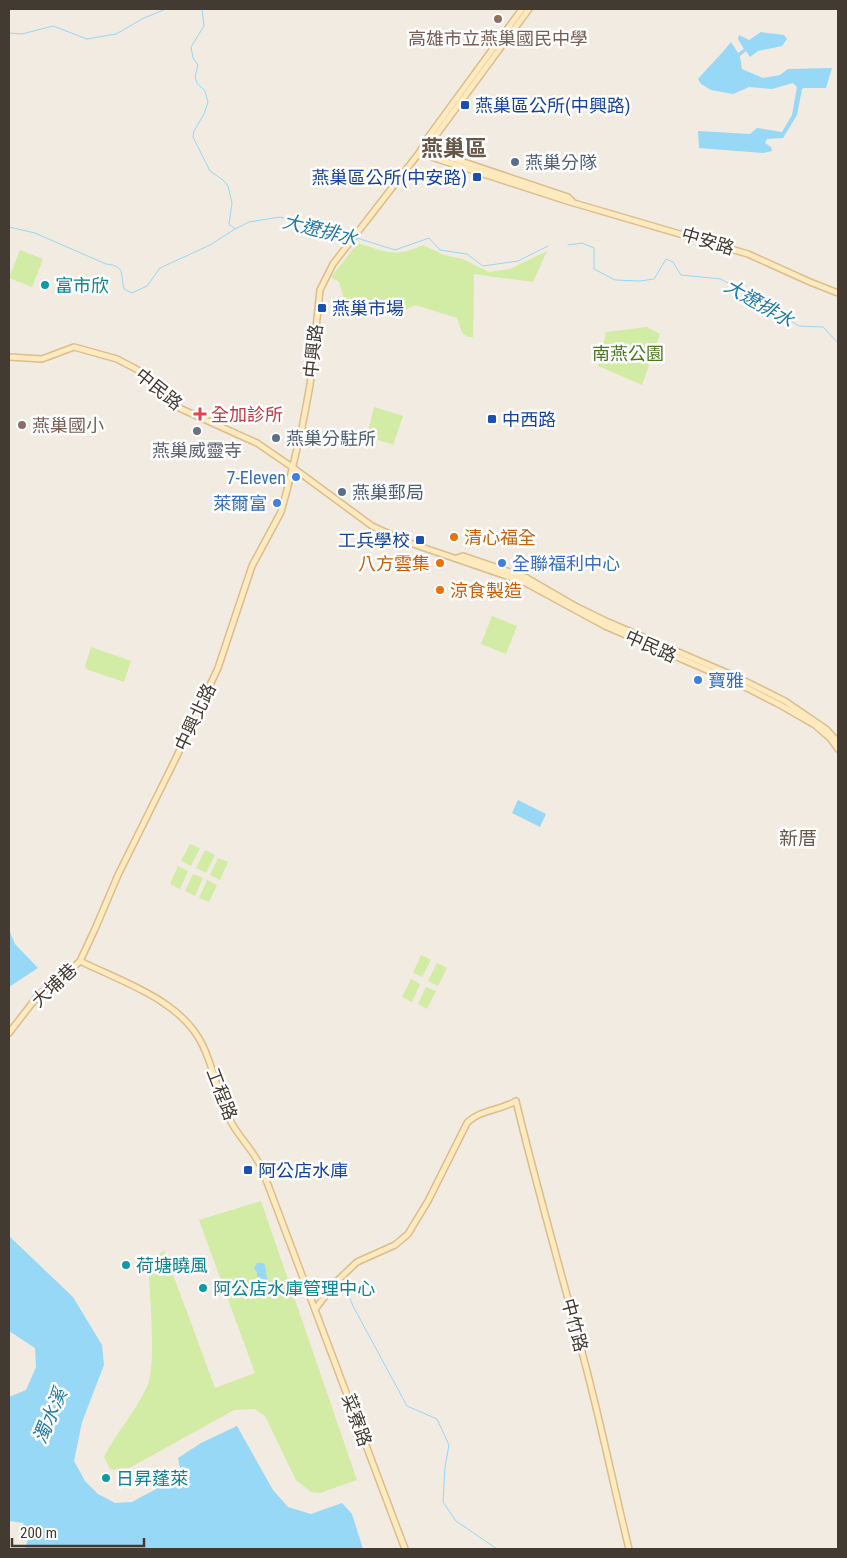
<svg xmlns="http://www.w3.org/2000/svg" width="847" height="1558" font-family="'Roboto Condensed','Noto Sans TC',sans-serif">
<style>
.green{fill:#d2eba5}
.water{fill:#96d8f5}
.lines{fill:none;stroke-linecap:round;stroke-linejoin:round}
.stream{stroke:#96d8f5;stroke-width:1}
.secondary-casing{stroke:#d9be8e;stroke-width:8}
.secondary{stroke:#ffe9be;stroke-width:5}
.education-dot{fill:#8d6e63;stroke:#fff;stroke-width:2}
.transit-dot{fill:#1a4fb4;stroke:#fff;stroke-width:2}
.service-dot{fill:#5c6f8a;stroke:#fff;stroke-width:2}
.culture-dot{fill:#0f9aa8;stroke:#fff;stroke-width:2}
.health-dot{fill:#e0444e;stroke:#fff;stroke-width:2}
.worship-dot{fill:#6b7280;stroke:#fff;stroke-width:2}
.shop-dot{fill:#3f7fe0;stroke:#fff;stroke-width:2}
.food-dot{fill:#e8710a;stroke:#fff;stroke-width:2}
.labels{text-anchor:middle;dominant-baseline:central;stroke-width:5;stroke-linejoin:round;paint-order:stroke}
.education-label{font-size:18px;fill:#785e54;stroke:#fff}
.transit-label{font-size:18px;fill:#164399;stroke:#fff;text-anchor:start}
.service-label{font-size:18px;fill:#4e5e75;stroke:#fff;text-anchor:start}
.street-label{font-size:18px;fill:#433a31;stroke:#fff}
.culture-label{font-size:18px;fill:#0d838f;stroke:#fff;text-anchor:start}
.park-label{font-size:18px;fill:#4b7921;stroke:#fff}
.health-label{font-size:18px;fill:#be3a42;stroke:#fff;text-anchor:start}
.worship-label{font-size:18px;fill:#5b616d;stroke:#fff}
.shop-label{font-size:18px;fill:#366cbe;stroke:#fff;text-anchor:end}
.food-label{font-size:18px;fill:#c56008;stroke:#fff;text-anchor:start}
.water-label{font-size:19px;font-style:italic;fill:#217ba6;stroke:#fff}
.neighbourhood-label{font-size:19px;fill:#675748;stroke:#fff}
.district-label{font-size:22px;font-weight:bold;fill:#675748;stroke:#fff}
</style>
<rect width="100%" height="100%" fill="#f2ebe1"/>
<path class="green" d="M358 243C386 252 395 258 423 245L444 255 463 259 489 272 510 269 547 251 533 282 474 274 473 337H468L462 333 457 318 415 305 393 316 345 302 339 282 331 277Z
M20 250 43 259 32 287 9 278Z
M647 327 660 334 642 385 598 366 606 332Z
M374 407 403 416 393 445 367 436Z
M492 616 517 626 506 654 481 644Z
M91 647 131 661 124 682 86 669 85 666Z
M190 844 200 848 191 866 181 861Z
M205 850 215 855 206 873 196 868Z
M218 858 228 862 220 880 210 875Z
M178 866 188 871 180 889 170 884Z
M193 874 203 878 195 896 185 891Z
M207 880 217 885 209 902 199 898Z
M421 955 431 960 422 977 413 973Z
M437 963 447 968 438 986 428 981Z
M411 979 420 984 412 1002 402 997Z
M426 987 436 991 427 1009 418 1004Z
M261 1201 357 1480 320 1493 311 1492 296 1480 265 1416 255 1409 234 1410 124 1471 110 1469 104 1457C116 1433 135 1412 146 1389 157 1368 150 1302 149 1275L154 1260 164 1250 215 1388 255 1373 199 1220Z"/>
<path class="water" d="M761 32 784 35 787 39 782 46 758 51 750 57 746 51 740 56 742 69 763 78 780 75 788 69 832 68 826 88H804L802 89 797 115 783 138 767 139 765 143 771 147 772 151 763 153 699 148 698 131 750 134 757 128 782 132 792 115 797 87 793 83 772 89 749 87 733 94 711 90 701 84 698 79C709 66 721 55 731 42L738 53 744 49 738 39 739 35 749 40Z
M518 800 546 814 540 827 512 813Z
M9 930 15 944 38 968 9 987Z
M9 1236 73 1297 102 1345 104 1365 82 1422 74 1461 85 1481 98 1494 115 1503 132 1502 173 1480 180 1468 178 1458 201 1443 237 1426 273 1490 288 1507 311 1514 342 1503 352 1514 363 1549H25L29 1535 23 1523 9 1521V1397L26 1390 36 1367 35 1348 9 1331Z
M257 1263H263L265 1265 267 1278 275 1291 273 1293 269 1294 265 1297 261 1293V1284L257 1279V1272L254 1268Z"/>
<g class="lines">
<path class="stream" d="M202 9 204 26 191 47 193 58 198 65 195 77 197 83 205 91 208 102 204 114 194 131 193 137 210 171 223 180 228 186 232 203 229 224 235 229 249 222 280 217 353 236
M9 33 22 34 53 26 87 39 116 34 144 18 166 9
M9 227 35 233 106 264C126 266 120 274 124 289L132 293 147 286 160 268 210 245 235 229
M357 238 395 250 429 238 440 250 467 254 483 266 518 261 548 246
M568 245 582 243 594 248V269L615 280 640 281 654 279 666 259 673 262 681 275 721 279 799 326 823 327 838 343
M345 1286 353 1306 407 1406 437 1419 449 1445 445 1467 443 1502 456 1521 497 1549"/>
<g class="secondary-casing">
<path id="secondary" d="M425 149 568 197 572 201
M419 153 567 201 748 254 810 282 838 293
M419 153 426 149 529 9
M9 357 42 359 74 347 117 359 138 370 177 407 257 443 292 467 372 526 407 542 524 582 605 626 737 683 782 706 815 725 830 738 838 749
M457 558 463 556 525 577 575 606 608 622 739 678 785 701 826 729 838 742
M80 961C122 982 182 1000 203 1046 214 1069 218 1095 229 1118 237 1136 254 1150 262 1169L405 1549
M9 1033 40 993 62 979 80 961 95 929 118 875 175 760 218 668 252 566 281 512 287 490 302 428 310 385 320 290 333 264 419 153 429 136 522 9
M316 1308 336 1282 357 1262 395 1245 408 1234 428 1201 467 1123C479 1110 501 1110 516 1101 539 1198 568 1294 592 1391 605 1443 616 1496 629 1549"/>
</g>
<use href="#secondary" class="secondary"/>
</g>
<g class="education-dot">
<circle cx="498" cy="19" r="5"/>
<circle cx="22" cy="425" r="5"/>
</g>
<g class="transit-dot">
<rect x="460" y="100" width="10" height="10" rx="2.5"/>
<rect x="472" y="172" width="10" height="10" rx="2.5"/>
<rect x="317" y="303" width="10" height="10" rx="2.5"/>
<rect x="487" y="414" width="10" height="10" rx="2.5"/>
<rect x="415" y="535" width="10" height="10" rx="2.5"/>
<rect x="243" y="1165" width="10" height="10" rx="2.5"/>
</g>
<g class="service-dot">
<circle cx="515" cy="162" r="5"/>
<circle cx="276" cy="438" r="5"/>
<circle cx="342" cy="492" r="5"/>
</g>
<g class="culture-dot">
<circle cx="45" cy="285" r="5"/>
<circle cx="126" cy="1265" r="5"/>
<circle cx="203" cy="1288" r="5"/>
<circle cx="106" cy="1478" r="5"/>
</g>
<path class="health-dot" d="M197.5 406.5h5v5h5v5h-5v5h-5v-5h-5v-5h5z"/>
<circle class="worship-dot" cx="197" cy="431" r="5"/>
<g class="shop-dot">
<circle cx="296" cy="477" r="5"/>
<circle cx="277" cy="503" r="5"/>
<circle cx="502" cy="563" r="5"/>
<circle cx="698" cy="680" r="5"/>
</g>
<g class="food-dot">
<circle cx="454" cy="537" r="5"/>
<circle cx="440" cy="563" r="5"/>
<circle cx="440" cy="590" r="5"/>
</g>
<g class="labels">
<g class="education-label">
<text x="498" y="38">高雄市立燕巢國民中學</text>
<text x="32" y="425" text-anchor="start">燕巢國小</text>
</g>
<g class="transit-label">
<text x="475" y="105">燕巢區公所(中興路)</text>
<text x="467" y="177" text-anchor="end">燕巢區公所(中安路)</text>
<text x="332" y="308">燕巢市場</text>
<text x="502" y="419">中西路</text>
<text x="410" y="540" text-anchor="end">工兵學校</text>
<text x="258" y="1170">阿公店水庫</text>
</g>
<g class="service-label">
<text x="525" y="162">燕巢分隊</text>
<text x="286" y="438">燕巢分駐所</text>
<text x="352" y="492">燕巢郵局</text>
</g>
<g class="street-label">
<text transform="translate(708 241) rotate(17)">中安路</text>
<text transform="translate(313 351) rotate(-84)">中興路</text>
<text transform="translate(159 389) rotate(39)">中民路</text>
<text transform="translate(651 646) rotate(24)">中民路</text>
<text transform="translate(195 717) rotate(-65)">中興北路</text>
<text transform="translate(54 985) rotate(-43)">大埔巷</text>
<text transform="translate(222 1094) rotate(69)">工程路</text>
<text transform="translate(575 1325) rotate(75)">中竹路</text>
<text transform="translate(357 1420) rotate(70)">菜寮路</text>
</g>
<g class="culture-label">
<text x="55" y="285">富市欣</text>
<text x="136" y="1265">荷塘曉風</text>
<text x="213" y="1288">阿公店水庫管理中心</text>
<text x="116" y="1478">日昇蓬萊</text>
</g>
<g class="park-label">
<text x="628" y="353">南燕公園</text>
</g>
<g class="health-label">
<text x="211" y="414">全加診所</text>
</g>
<g class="worship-label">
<text x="197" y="450">燕巢威靈寺</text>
</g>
<g class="shop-label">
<text x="286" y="477">7-Eleven</text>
<text x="267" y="503">萊爾富</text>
<text x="512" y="563" text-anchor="start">全聯福利中心</text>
<text x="708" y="680" text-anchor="start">寶雅</text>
</g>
<g class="food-label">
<text x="464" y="537">清心福全</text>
<text x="430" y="563" text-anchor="end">八方雲集</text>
<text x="450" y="590">涼食製造</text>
</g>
<g class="water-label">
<text transform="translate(320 230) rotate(14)">大遼排水</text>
<text transform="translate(759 303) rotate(30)">大遼排水</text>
<text transform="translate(50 1416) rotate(-67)">濁水溪</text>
</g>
<g class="neighbourhood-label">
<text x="798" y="838">新厝</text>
</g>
<g class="district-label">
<text x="454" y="148">燕巢區</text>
</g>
</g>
<rect width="847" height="1558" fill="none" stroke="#433a31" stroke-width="20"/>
<path d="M12 1538v8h132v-8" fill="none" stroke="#433a31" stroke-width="2.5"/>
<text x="20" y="1538" font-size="15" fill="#433a31" stroke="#ffffff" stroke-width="4" paint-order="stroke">200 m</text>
</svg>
